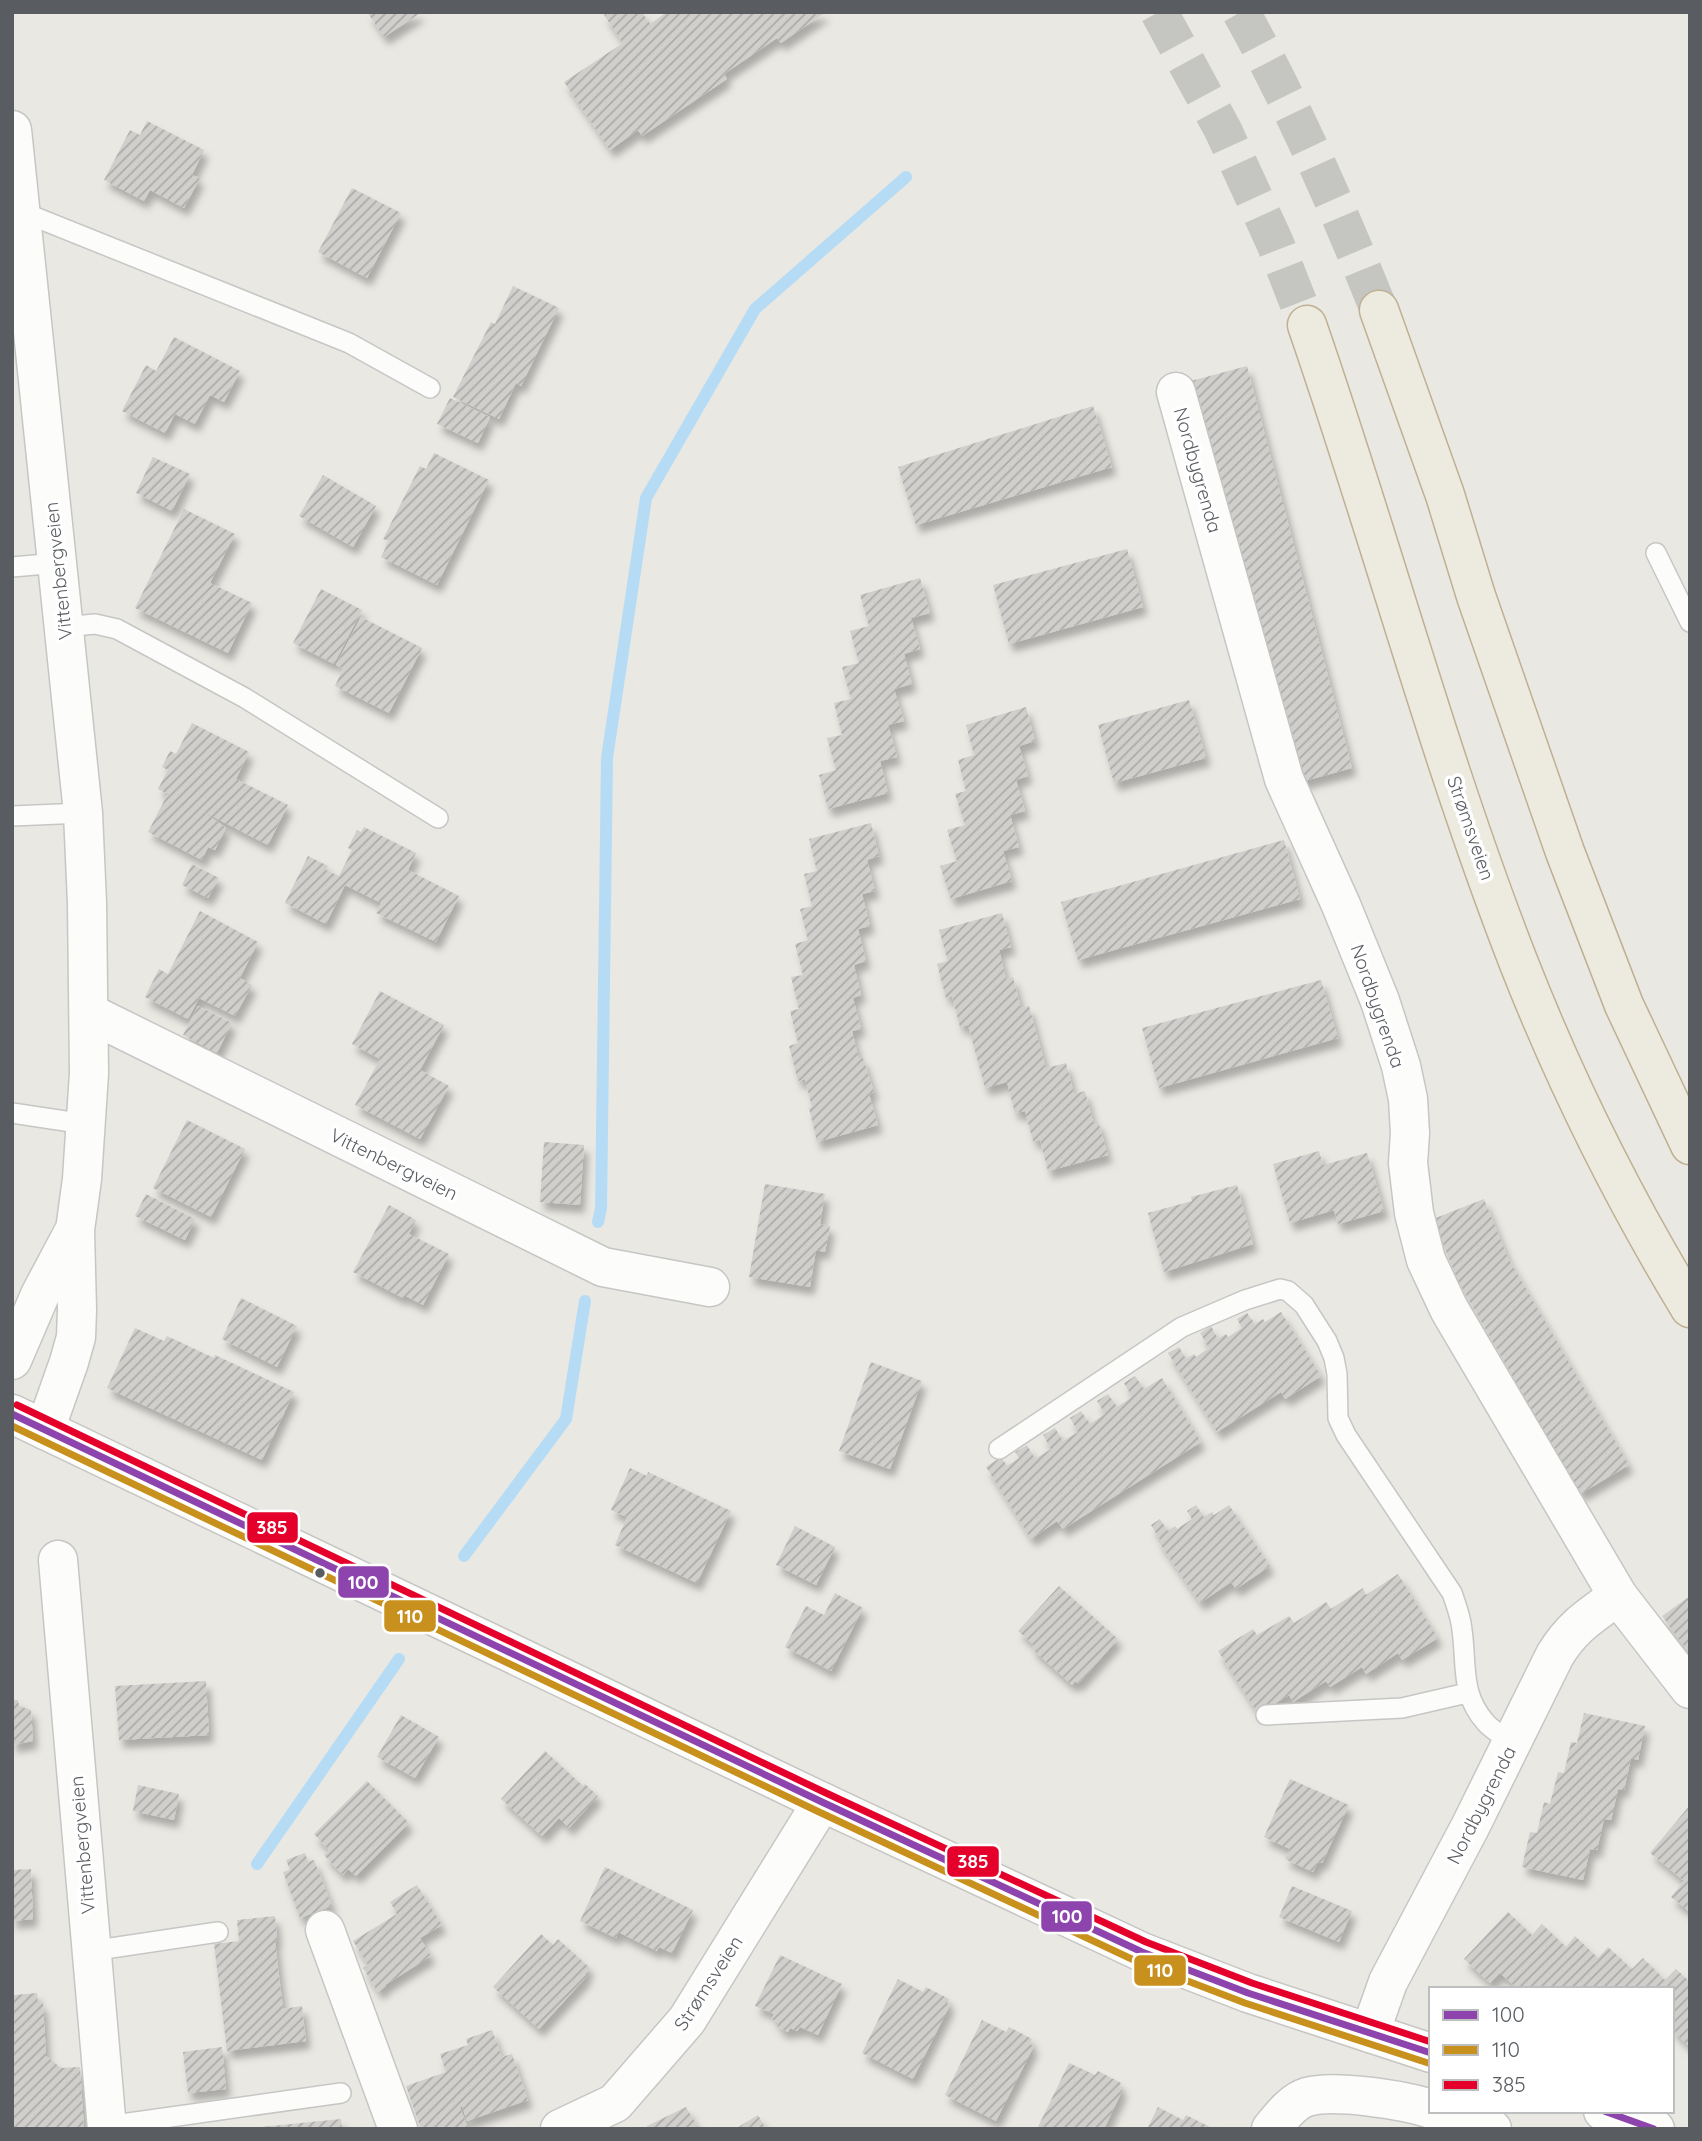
<svg xmlns="http://www.w3.org/2000/svg" width="1702" height="2141" font-family="Quicksand,sans-serif">
<style>
.lines{fill:none;stroke-linecap:round;stroke-linejoin:round}
.stream{stroke:#b6dcf5;stroke-width:12}
.building{fill:url(#building-hatch);filter:url(#shadow)}
.motorway-tunnel{stroke:#c5c5c2;stroke-width:38;stroke-dasharray:38 19;stroke-linecap:butt}
.service-casing{stroke:#c6c6c5;stroke-width:22}
.minor-casing{stroke:#c6c6c5;stroke-width:41}
.tertiary-casing{stroke:#c6c6c5;stroke-width:41}
.secondary-casing{stroke:#c5c5c3;stroke-width:41}
.motorway-casing{stroke:#bfb092;stroke-width:41}
.service{stroke:#fcfcfb;stroke-width:19}
.minor{stroke:#fcfcfb;stroke-width:38}
.tertiary{stroke:#fcfcfb;stroke-width:38}
.secondary{stroke:#fcfcfb;stroke-width:38}
.motorway{stroke:#edeae0;stroke-width:38}
.bus-1-casing{stroke:#fff;stroke-width:12}
.bus-2-casing{stroke:#fff;stroke-width:12}
.bus-3-casing{stroke:#fff;stroke-width:12}
.bus-1{stroke:#8e44ad;stroke-width:7}
.bus-2{stroke:#c8901d;stroke-width:7}
.bus-3{stroke:#e4002b;stroke-width:7}
.bus-dot{fill:#595d61;stroke:#fff;stroke-width:2.5}
.labels{text-anchor:middle;dominant-baseline:central;stroke-width:7;stroke-linejoin:round;paint-order:stroke}
.street-label{font-size:19px;fill:#595d61;stroke:#fff}
.line-badge{stroke:#fff;stroke-width:2.5}
.badge-label{font-size:19px;text-anchor:middle;font-weight:bold;fill:#fff}
</style>
<defs>
<pattern id="building-hatch" width="6" height="6" patternUnits="userSpaceOnUse" patternTransform="scale(1.75)"><rect width="6" height="6" fill="#d0cfcc"/><path d="M-1 1l2-2M0 6l6-6M5 7l2-2" fill="none" stroke="#acaba9"/></pattern>
<filter id="shadow"><feDropShadow dx="4.5" dy="8" stdDeviation="3.5" flood-color="#0004"/></filter>
</defs>
<rect width="100%" height="100%" fill="#e9e8e3"/>
<g class="lines">
<path class="stream" d="M598 1222 601 1208 607 758 646 498 755 309 906 177
M464 1556 566 1419 585 1301
M257 1864 399 1659"/>
</g>
<path class="building" d="M367 12H422L384 37Z
M608 12H642L650 24 667 12H826L781 43 777 38 724 74 727 79 642 136 638 130 610 150 564 82 623 43 604 15Z
M147 121 204 150 192 175 200 178 184 208 150 190 144 201 104 180 130 130 140 135Z
M352 188 401 213 367 278 318 252Z
M513 286 559 308 521 386 516 383 499 419 453 397 491 322 495 324Z
M174 337 240 371 224 402 210 395 195 424 175 414 165 433 122 411 146 365 156 371Z
M1247 366 1352 768 1297 783 1191 381Z
M450 398 490 417 478 443 437 424Z
M1093 406 1112 467 916 525 898 467Z
M434 453 489 480 437 585 381 557 389 541 383 539 420 466 426 469Z
M153 457 190 474 172 511 136 493Z
M323 475 376 506 353 547 299 516Z
M184 509 235 534 210 583 252 603 228 653 135 608Z
M1127 549 1143 607 1009 644 993 585Z
M920 578 930 613 911 618 920 649 904 654 912 684 894 689 904 721 888 725 897 757 880 761 888 793 828 809 819 775 836 770 827 738 842 735 834 703 851 699 842 667 859 663 850 631 869 626 860 595Z
M321 589 362 610 334 664 293 643Z
M361 617 422 648 389 713 335 686 343 668 336 665Z
M1189 700 1206 758 1114 783 1098 725Z
M1026 707 1035 741 1019 746 1028 776 1016 780 1025 811 1010 815 1019 847 1003 851 1012 881 951 899 940 866 957 861 947 830 965 825 955 794 966 791 958 760 974 755 966 725Z
M192 723 249 752 236 779 288 805 268 845 204 812 226 828 215 850 208 847 202 860 148 832 167 795 168 797 170 795 158 789 168 770 162 767 170 751 176 754Z
M871 823 879 856 867 860 875 891 862 894 870 926 858 929 866 961 854 965 861 995 853 998 861 1029 852 1031 859 1059 863 1058 874 1092 869 1094 878 1125 817 1142 809 1108 812 1107 805 1079 798 1081 789 1046 798 1043 790 1011 799 1009 791 977 803 975 795 944 808 940 800 909 812 906 804 874 817 871 809 839Z
M364 827 416 853 408 870 459 896 436 942 376 913 381 903 345 885 326 924 285 903 308 856 328 866 326 870 339 876 352 850 348 848 357 830 361 832Z
M1284 840 1300 899 1078 960 1061 902Z
M192 864 219 878 208 898 182 885Z
M200 911 258 942 240 978 252 985 235 1016 199 998 188 1019 145 997 159 969 168 974Z
M1002 913 1011 947 999 950 1006 979 1013 977 1021 1008 1029 1006 1046 1068 1066 1063 1074 1094 1085 1091 1093 1122 1098 1121 1108 1155 1048 1171 1040 1140 1033 1141 1025 1111 1015 1113 1007 1082 985 1088 968 1025 960 1027 952 996 946 998 937 964 948 961 939 930Z
M1321 980 1338 1038 1159 1088 1142 1028Z
M380 991 444 1025 420 1070 449 1086 420 1139 355 1105 380 1059 352 1044Z
M198 1006 232 1023 217 1053 183 1035Z
M187 1120 245 1149 211 1217 153 1188Z
M544 1142 584 1145 580 1205 540 1202Z
M1319 1151 1323 1165 1367 1153 1384 1211 1338 1224 1334 1210 1290 1223 1273 1164Z
M765 1184 825 1194 820 1224 830 1226 825 1252 816 1250 810 1287 749 1277Z
M1237 1185 1253 1244 1164 1272 1148 1213 1192 1201 1191 1197Z
M146 1194 195 1219 185 1240 135 1216Z
M1484 1199 1508 1258 1629 1465 1580 1494 1458 1281 1433 1219Z
M389 1205 416 1220 409 1234 449 1254 423 1305 404 1295 403 1298 353 1272Z
M241 1298 297 1326 277 1367 222 1339Z
M1281 1312 1321 1376 1285 1399 1281 1392 1217 1432 1168 1353 1179 1347 1186 1359 1194 1354 1196 1357 1209 1348 1200 1333 1211 1326 1218 1339 1226 1334 1228 1337 1242 1328 1237 1319 1247 1313 1255 1324 1263 1319 1265 1322Z
M135 1328 164 1341 167 1336 214 1358 215 1355 294 1392 262 1460 107 1388Z
M871 1362 922 1381 890 1469 839 1451Z
M1135 1376 1144 1389 1162 1378 1201 1442 1063 1529 1057 1521 1031 1539 986 1467 1001 1457 1007 1466 1019 1458 1015 1452 1027 1445 1035 1459 1051 1449 1043 1435 1055 1428 1063 1441 1078 1432 1070 1418 1081 1411 1090 1424 1105 1414 1097 1401 1108 1394 1117 1407 1132 1397 1124 1383Z
M630 1468 647 1476 648 1472 731 1511 697 1583 615 1545 627 1517 611 1510Z
M1196 1505 1204 1517 1212 1512 1214 1515 1229 1505 1270 1566 1236 1589 1231 1582 1200 1603 1158 1541 1160 1540 1151 1525 1160 1519 1168 1531 1175 1526 1177 1529 1192 1519 1187 1511Z
M795 1526 835 1547 816 1585 776 1565Z
M1398 1574 1438 1638 1402 1660 1398 1653 1366 1674 1362 1667 1330 1687 1326 1681 1293 1702 1289 1695 1258 1714 1218 1651 1253 1629 1257 1635 1289 1616 1294 1623 1326 1602 1331 1609 1363 1588 1366 1595Z
M1059 1586 1118 1639 1078 1684 1075 1681 1072 1685 1031 1648 1034 1645 1018 1631Z
M835 1593 863 1608 831 1671 785 1647 806 1606 824 1615Z
M1690 1596V1654L1662 1616Z
M206 1681 209 1735 119 1740 115 1686Z
M12 1700H18L19 1706 31 1710 33 1741 12 1745Z
M1584 1713 1645 1726 1638 1760 1631 1758 1624 1790 1618 1789 1611 1820 1604 1819 1597 1850 1590 1849 1583 1880 1522 1867 1530 1832 1537 1833 1544 1802 1550 1804 1558 1772 1564 1773 1571 1742 1577 1743Z
M401 1715 439 1737 415 1778 377 1757Z
M545 1751 583 1786 585 1784 598 1796 569 1828 559 1818 542 1836 501 1799Z
M1290 1779 1349 1805 1322 1863 1318 1862 1313 1872 1285 1859 1290 1849 1264 1837Z
M367 1781 409 1823 356 1876 348 1869 343 1875 324 1855 329 1850 314 1834Z
M138 1785 179 1794 174 1820 133 1811Z
M1690 1805V1912L1671 1897 1684 1881 1650 1853Z
M305 1853 308 1862 314 1860 332 1906 300 1918 283 1872 290 1870 286 1860Z
M605 1867 693 1910 672 1953 659 1947 657 1951 618 1932 616 1938 580 1921Z
M31 1869 33 1919 12 1921V1870Z
M417 1885 442 1925 420 1938 431 1956 385 1985 386 1986 378 1992 363 1968 368 1965 353 1941 397 1914 390 1902Z
M1292 1886 1352 1911 1339 1942 1279 1917Z
M1508 1912 1532 1935 1542 1924 1566 1947 1575 1936 1598 1958 1608 1947 1632 1969 1643 1958 1665 1980 1676 1969 1690 1982V2047L1672 2030V1989H1541L1536 1985 1533 1989H1518L1500 1973 1490 1983 1464 1959Z
M275 1916 277 1940 275 1941 283 2009 302 2006 306 2041 227 2051 214 1944 239 1941 237 1920Z
M541 1934 553 1945 558 1939 590 1968 585 1974 587 1976 539 2029 493 1987Z
M780 1955 842 1984 818 2035 800 2027 797 2031 790 2028 788 2032 777 2027 779 2023 772 2019 774 2014 755 2006Z
M898 1979 923 1992 926 1987 949 1999 947 2004 950 2005 913 2079 862 2053Z
M37 1993 38 2004 43 2003 46 2056 61 2068 80 2067 84 2129H12L14 1995Z
M982 2020 1006 2032 1009 2027 1032 2039 1030 2044 1034 2046 996 2121 945 2095Z
M492 2030 502 2057 512 2054 528 2100 467 2121 462 2106 460 2107 467 2126 459 2129H421L406 2086 446 2072 440 2054 468 2045 466 2039Z
M222 2047 226 2089 188 2093 183 2052Z
M1069 2063 1095 2075 1098 2071 1121 2083 1119 2088 1123 2089 1104 2129H1037Z
M686 2107 699 2129H648L647 2126Z
M1158 2107 1183 2120 1186 2115 1210 2127 1209 2129H1147Z
M758 2115 766 2129H735Z
M341 2119 342 2129H261V2127Z"/>
<g class="lines">
<path class="motorway-tunnel" d="M1159 12 1223 130 1275 243 1307 325
M1241 12C1294 108 1338 208 1379 310"/>
<g class="service-casing">
<path id="service" d="M20 211 349 343 430 388
M1656 553 1690 622
M12 567 58 563
M64 627 95 624 117 629 245 698 438 818
M12 816 83 813
M12 1113 85 1124
M999 1449 1182 1327 1245 1300 1280 1289 1288 1291 1304 1305 1327 1341 1334 1358 1337 1374 1338 1418 1346 1435 1452 1593C1456 1605 1461 1617 1462 1630 1467 1665 1460 1694 1486 1723 1493 1731 1504 1736 1512 1743
M1266 1715 1402 1708 1467 1693
M91 1951 218 1932
M107 2126 341 2093"/>
</g>
<g class="minor-casing">
<path id="minor" d="M1176 392 1284 779 1341 905 1380 1001 1401 1066 1408 1099 1410 1133 1408 1163 1414 1213 1426 1260 1449 1309 1618 1596 1690 1689
M89 1013 603 1267 710 1287
M58 1560 107 2129
M325 1930 398 2129
M1370 2033 1388 1982 1470 1827 1555 1655C1573 1626 1590 1616 1618 1596
M1439 2111 1492 2129
M560 2129 615 2103 687 2020 822 1802
M1271 2129C1280 2118 1293 2101 1307 2097 1334 2089 1404 2100 1431 2109"/>
</g>
<g class="tertiary-casing">
<path id="tertiary" d="M12 130 83 813 87 903 89 1073 82 1179 75 1230 77 1310 76 1337 69 1362 45 1430
M12 1360 40 1295 74 1231"/>
</g>
<g class="secondary-casing">
<path id="secondary" d="M12 1414 822 1802 1142 1952 1248 1993 1431 2053
M1603 2111 1655 2129"/>
</g>
<g class="motorway-casing">
<path id="motorway" d="M1379 310 1445 495 1476 596 1565 852 1624 1005 1690 1145
M1307 325C1380 535 1437 753 1518 961 1565 1081 1623 1198 1690 1308"/>
</g>
<use href="#service" class="service"/>
<use href="#minor" class="minor"/>
<use href="#tertiary" class="tertiary"/>
<use href="#secondary" class="secondary"/>
<use href="#motorway" class="motorway"/>
<g class="bus-1-casing">
<path id="bus-1" d="M12 1414 822 1802 1142 1952 1248 1993 1431 2053
M1604 2111 1654 2129"/>
</g>
<g class="bus-2-casing">
<path id="bus-2" d="M12 1426 817 1811 1138 1962 1245 2003 1428 2063"/>
</g>
<g class="bus-3-casing">
<path id="bus-3" d="M17 1405 826 1793 1146 1942 1252 1983 1431 2042"/>
</g>
<use href="#bus-1" class="bus-1"/>
<use href="#bus-2" class="bus-2"/>
<use href="#bus-3" class="bus-3"/>
</g>
<circle class="bus-dot" cx="320" cy="1573" r="6"/>
<g class="labels">
<g class="street-label">
<text transform="translate(1198 470) rotate(74)">Nordbygrenda</text>
<text transform="translate(58 571) rotate(-96)">Vittenbergveien</text>
<text transform="translate(1471 828) rotate(71)">Strømsveien</text>
<text transform="translate(1378 1006) rotate(71)">Nordbygrenda</text>
<text transform="translate(394 1164) rotate(26)">Vittenbergveien</text>
<text transform="translate(1481 1805) rotate(-63)">Nordbygrenda</text>
<text transform="translate(82 1845) rotate(-95)">Vittenbergveien</text>
<text transform="translate(708 1983) rotate(-57)">Strømsveien</text>
</g>
</g>
<g class="line-badge">
<rect x="246" y="1511" width="53" height="33" rx="7" fill="#e4002b"/>
<rect x="337" y="1565" width="53" height="34" rx="7" fill="#8e44ad"/>
<rect x="383" y="1599" width="54" height="34" rx="7" fill="#c8901d"/>
<rect x="946" y="1845" width="54" height="33" rx="7" fill="#e4002b"/>
<rect x="1040" y="1900" width="53" height="33" rx="7" fill="#8e44ad"/>
<rect x="1133" y="1954" width="54" height="33" rx="7" fill="#c8901d"/>
</g>
<g class="badge-label">
<text x="272" y="1534">385</text>
<text x="363" y="1589">100</text>
<text x="410" y="1623">110</text>
<text x="973" y="1868">385</text>
<text x="1067" y="1923">100</text>
<text x="1160" y="1977">110</text>
</g>
<rect width="1702" height="2141" fill="none" stroke="#595d61" stroke-width="28"/>
<rect x="1429" y="1987" width="245" height="126" fill="#ffffff" stroke="#bdbec0" stroke-width="2"/>
<rect x="1443" y="2010" width="35" height="10" fill="#8e44ad" stroke="#bdbec0" stroke-width="2"/>
<text x="1492" y="2022" font-size="21" fill="#595d61">100</text>
<rect x="1443" y="2045" width="35" height="10" fill="#c8901d" stroke="#bdbec0" stroke-width="2"/>
<text x="1492" y="2057" font-size="21" fill="#595d61">110</text>
<rect x="1443" y="2080" width="35" height="10" fill="#e4002b" stroke="#bdbec0" stroke-width="2"/>
<text x="1492" y="2092" font-size="21" fill="#595d61">385</text>
</svg>
